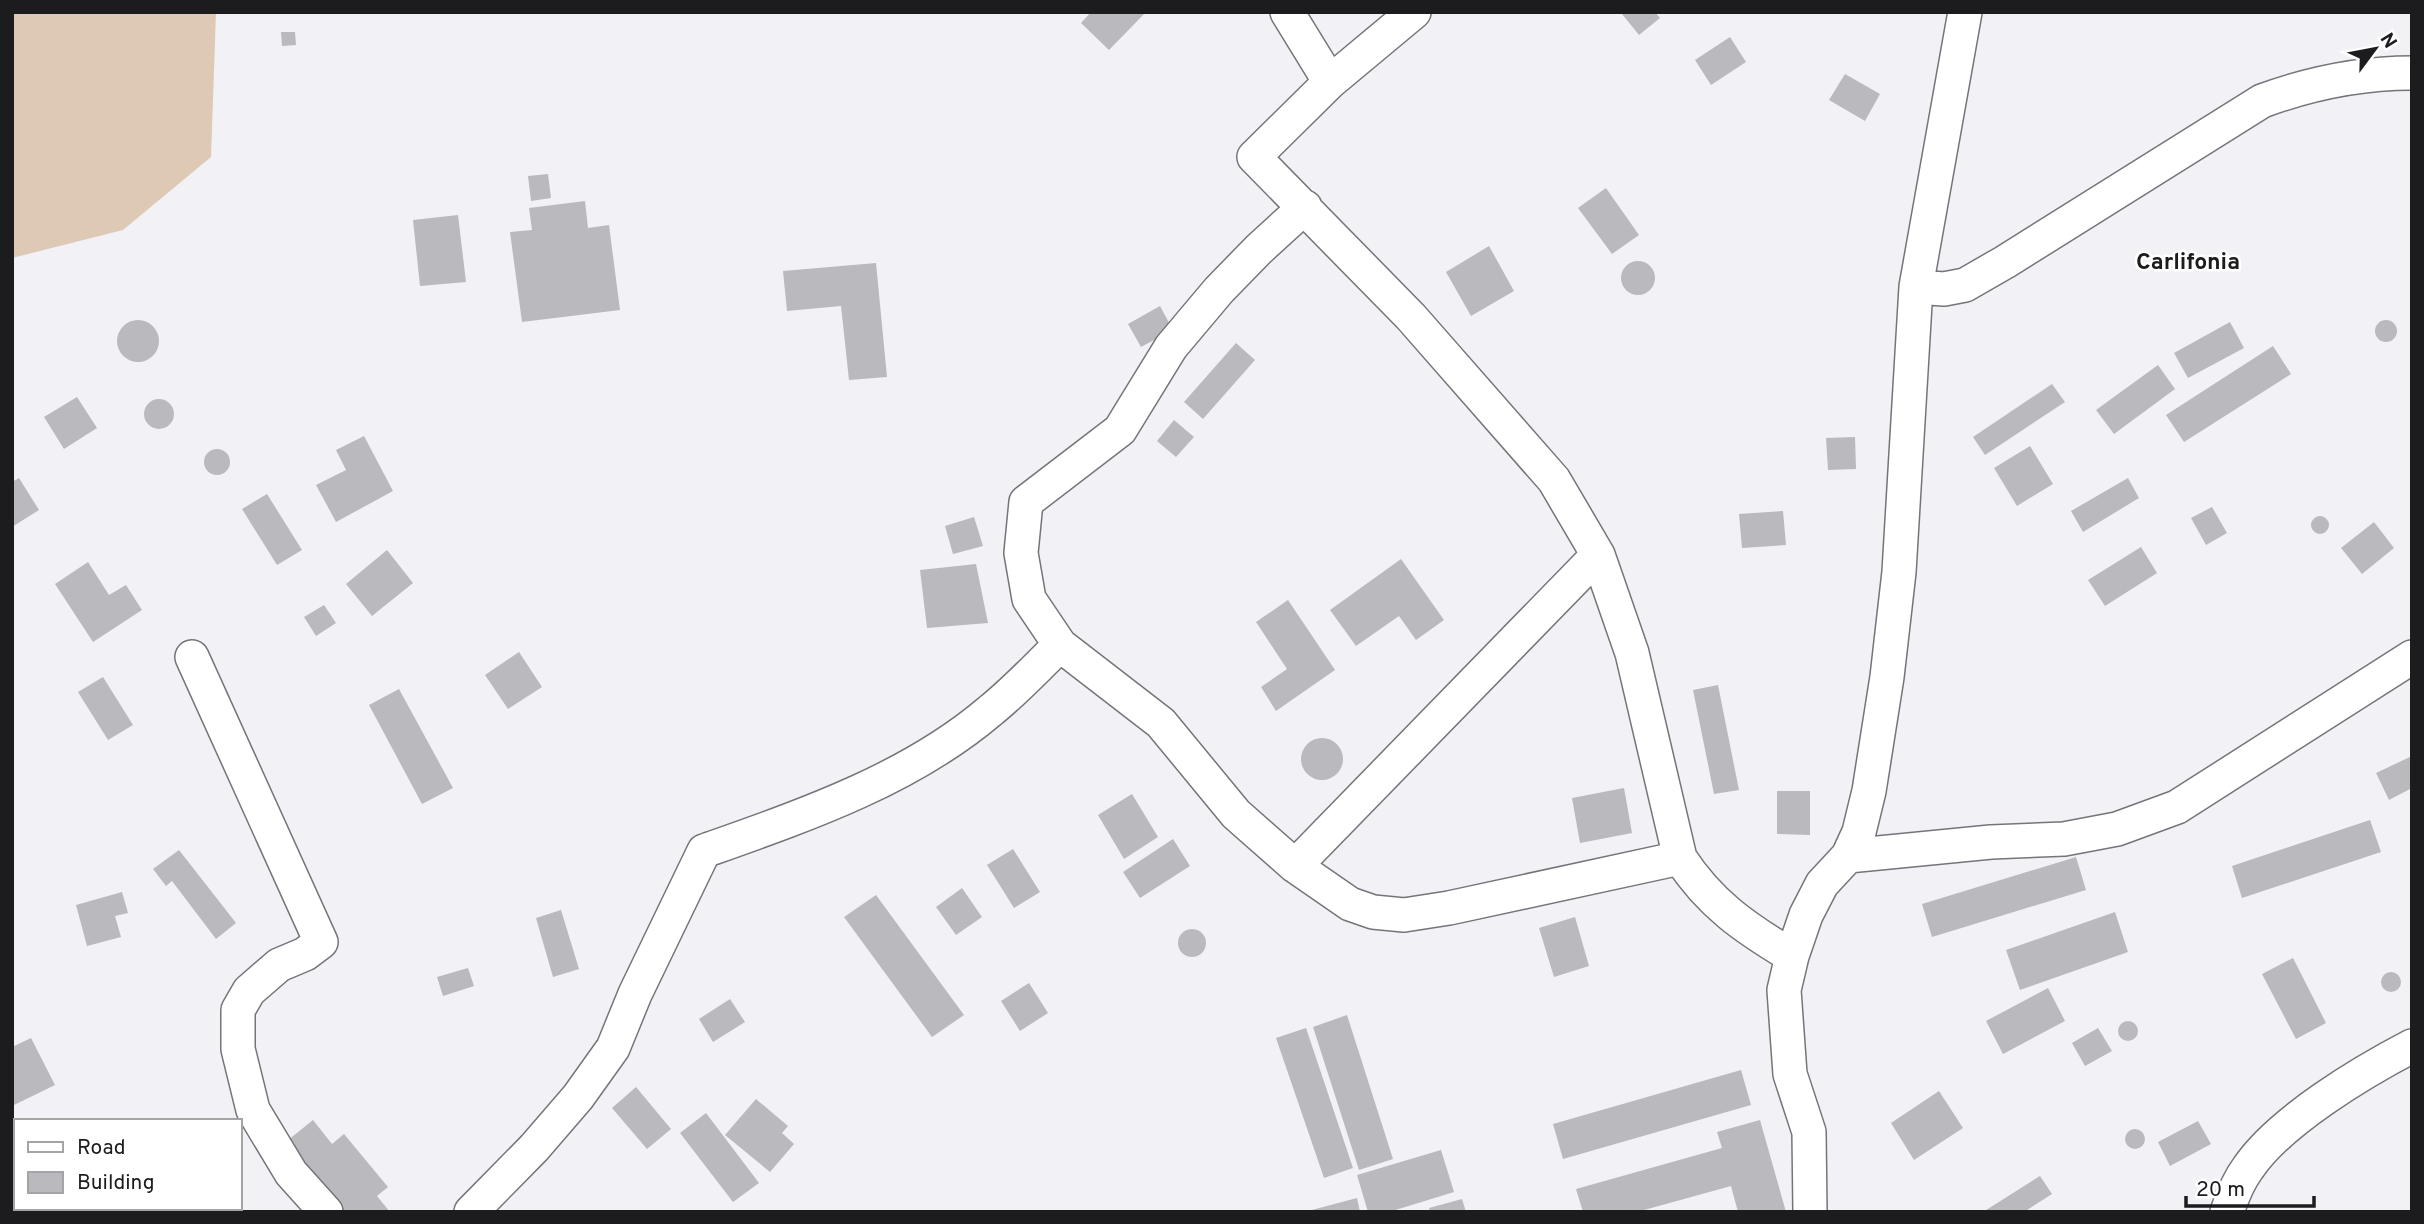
<svg xmlns="http://www.w3.org/2000/svg" width="2424" height="1224" font-family="Overpass,sans-serif">
<style>
.garden{fill:#decab4}
.building{fill:#bab9bd}
.lines{fill:none;stroke-linecap:round;stroke-linejoin:round}
.minor-casing{stroke:#757478;stroke-width:36}
.minor{stroke:#fff;stroke-width:33}
.labels{text-anchor:middle;dominant-baseline:central;stroke-width:5;stroke-linejoin:round;paint-order:stroke}
.quarter-label{font-size:23px;font-weight:bold;fill:#1c1b1d;stroke:#fff}
</style>
<rect width="100%" height="100%" fill="#f2f1f5"/>
<path class="garden" d="M12 12H216L211 157 123 230 12 258Z"/>
<path class="building" d="M1091 12H1146L1109 50 1081 23Z
M1623 12H1655L1660 18 1639 35 1622 14Z
M281 32H295L296 45 282 46Z
M1730 37 1746 62 1711 85 1695 60Z
M1845 74 1880 94 1865 121 1829 100Z
M548 174 551 198 531 201 528 176Z
M1606 188 1639 235 1612 254 1578 208Z
M585 201 588 228 609 225 620 310 522 322 510 232 532 230 529 208Z
M458 215 466 282 420 286 413 220Z
M1489 246 1514 291 1471 316 1446 272Z
M1621 278a17 17 0 1 1 34 0a17 17 0 1 1-34 0Z
M876 263 887 377 849 380 841 306 787 311 783 271Z
M1160 306 1173 330 1141 347 1128 324Z
M117 341a21 21 0 1 1 42 0a21 21 0 1 1-42 0Z
M2375 331a11 11 0 1 1 22 0a11 11 0 1 1-22 0Z
M2230 322 2244 348 2188 378 2174 353Z
M1236 343 1255 360 1203 419 1184 402Z
M2273 346 2291 374 2184 442 2166 415Z
M2158 365 2175 389 2114 434 2096 410Z
M2052 384 2065 402 1985 455 1973 437Z
M77 397 97 428 64 449 44 417Z
M144 414a15 15 0 1 1 30 0a15 15 0 1 1-30 0Z
M1174 420 1194 437 1176 457 1157 441Z
M364 436 393 491 336 522 316 485 346 470 336 450Z
M1855 437 1856 469 1828 470 1826 438Z
M2030 446 2053 484 2017 506 1994 468Z
M204 462a13 13 0 1 1 26 0a13 13 0 1 1-26 0Z
M19 478 39 510 12 527V482Z
M2128 478 2139 498 2083 532 2071 511Z
M267 494 302 550 277 565 242 509Z
M2212 507 2227 533 2206 545 2191 518Z
M1783 511 1786 545 1742 548 1739 514Z
M2311 525a9 9 0 1 1 18 0a9 9 0 1 1-18 0Z
M974 517 983 546 953 554 945 526Z
M2374 522 2394 548 2362 574 2341 548Z
M2141 547 2157 573 2105 606 2088 580Z
M387 550 413 583 372 616 346 584Z
M1401 559 1444 620 1416 640 1399 616 1356 646 1330 610Z
M88 562 109 595 126 585 142 610 93 642 55 584Z
M976 564 988 623 927 628 920 570Z
M1288 600 1335 670 1276 711 1261 687 1287 669 1256 622Z
M324 605 336 623 316 636 304 617Z
M519 652 542 687 508 709 485 675Z
M103 677 133 725 108 740 78 692Z
M1718 685 1739 790 1714 794 1693 690Z
M399 689 453 788 422 804 369 705Z
M1301 759a21 21 0 1 1 42 0a21 21 0 1 1-42 0Z
M2412 756V788L2389 800 2376 773Z
M1624 788 1632 833 1580 843 1572 798Z
M1777 791H1810V835L1777 834Z
M1132 794 1158 837 1124 859 1098 815Z
M2370 820 2381 852 2242 898 2232 866Z
M1173 839 1190 866 1140 898 1123 872Z
M1013 849 1040 892 1014 908 987 865Z
M179 850 236 923 216 939 172 881 166 886 153 869Z
M2076 857 2086 890 1932 937 1922 904Z
M962 888 982 917 956 935 936 907Z
M122 892 128 913 115 916 121 937 87 946 76 905Z
M876 895 964 1015 932 1037 844 917Z
M561 910 579 969 553 977 536 918Z
M2115 912 2128 952 2020 990 2006 950Z
M1575 917 1589 966 1554 977 1539 928Z
M1178 943a14 14 0 1 1 28 0a14 14 0 1 1-28 0Z
M2293 958 2326 1023 2296 1039 2262 974Z
M468 968 474 986 443 996 437 977Z
M2381 982a10 10 0 1 1 20 0a10 10 0 1 1-20 0Z
M1029 983 1048 1013 1020 1031 1001 1001Z
M2048 988 2065 1021 2003 1054 1986 1021Z
M730 999 745 1022 713 1042 699 1019Z
M1347 1015 1393 1159 1359 1170 1313 1027Z
M2118 1031a10 10 0 1 1 20 0a10 10 0 1 1-20 0Z
M1306 1028 1353 1168 1324 1178 1276 1038Z
M2098 1028 2112 1051 2085 1066 2072 1043Z
M31 1038 55 1085 12 1106V1047Z
M1741 1070 1751 1105 1563 1159 1553 1124Z
M636 1087 671 1129 647 1149 612 1108Z
M1939 1091 1963 1128 1914 1160 1891 1123Z
M756 1099 788 1126 782 1133 794 1144 770 1172 725 1135Z
M706 1113 759 1183 733 1202 680 1133Z
M313 1120 332 1144 344 1134 388 1187 377 1196 390 1212H345L287 1141Z
M1760 1120 1786 1212H1738L1731 1186 1637 1212H1583L1576 1189 1722 1148 1717 1132Z
M2198 1121 2211 1144 2170 1166 2158 1142Z
M2125 1139a10 10 0 1 1 20 0a10 10 0 1 1-20 0Z
M1441 1150 1454 1192 1389 1212H1368L1357 1175Z
M2040 1176 2052 1194 2024 1212H1983Z
M1357 1198 1360 1212H1308V1211Z
M1462 1199 1466 1212H1430L1429 1208Z"/>
<g class="lines">
<g class="minor-casing">
<path id="minor" d="M1287 12 1330 82
M1414 12 1330 82 1254 157 1411 317 1554 480 1598 555 1632 653 1680 858C1710 904 1745 928 1792 956
M1916 287 1944 289 1965 285 2005 262 2262 101C2311 83 2359 73 2412 73
M1060 645 1161 723 1236 814 1295 866 1350 904 1373 912 1404 915 1449 908 1680 858
M192 657 321 942 305 954 279 965 249 991 238 1010V1049L253 1110 291 1173 326 1212
M1848 856 1991 842 2064 839 2117 829 2177 807 2412 657
M1295 866 1598 555
M471 1212 534 1148 578 1097 613 1048 635 994 704 851C803 816 909 780 990 711 1015 691 1037 667 1060 645L1029 599 1021 553 1026 502 1120 430 1171 347 1219 290 1259 249 1305 207
M1810 1212 1809 1132 1790 1074 1784 990 1792 956 1806 915 1822 884 1848 856 1859 832 1869 791 1887 677 1899 572 1916 287 1965 12
M2227 1212C2232 1197 2239 1180 2248 1168 2280 1121 2362 1072 2412 1046"/>
</g>
<use href="#minor" class="minor"/>
</g>
<g class="labels">
<g class="quarter-label">
<text x="2188" y="263">Carlifonia</text>
</g>
</g>
<rect width="2424" height="1224" fill="none" stroke="#1c1b1d" stroke-width="28"/>
<rect x="14" y="1119" width="228" height="91" fill="#ffffff" stroke="#a4a4a5" stroke-width="2"/>
<rect x="28" y="1142" width="35" height="10" fill="#ffffff" stroke="#a4a4a5" stroke-width="2"/>
<text x="77" y="1154" font-size="21" fill="#1c1b1d">Road</text>
<rect x="28" y="1172" width="35" height="21" fill="#bab9bd" stroke="#a4a4a5" stroke-width="2"/>
<text x="77" y="1189" font-size="21" fill="#1c1b1d">Building</text>
<g transform="translate(2375 49) rotate(58)" stroke="#ffffff" stroke-width="5" paint-order="stroke">
<path d="M0-5L12 26L0 18L-12 26Z" fill="#1c1b1d"/>
<text y="-10" font-size="19" font-weight="bold" text-anchor="middle" fill="#1c1b1d">N</text>
</g>
<path d="M2186 1196v10h128v-10" fill="none" stroke="#1c1b1d" stroke-width="3.5"/>
<text x="2196" y="1196" font-size="21" fill="#1c1b1d" stroke="#ffffff" stroke-width="5" paint-order="stroke">20 m</text>
</svg>
